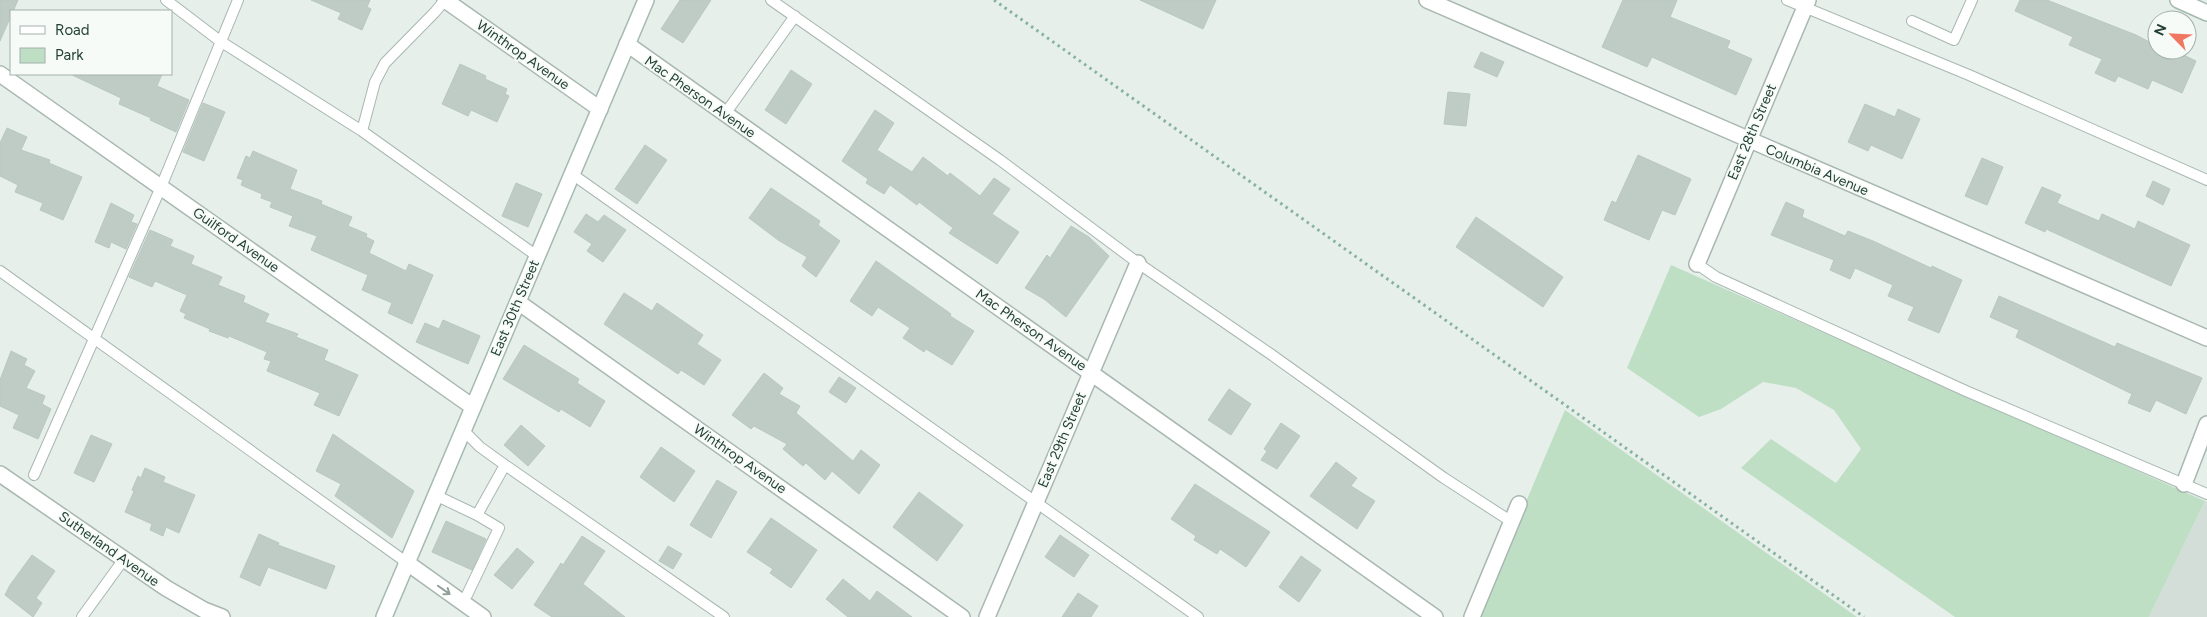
<svg xmlns="http://www.w3.org/2000/svg" width="2207" height="617" font-family="Figtree,sans-serif">
<style>
.built{fill:#d4ded9}
.green{fill:#bfdfc5}
.building{fill:#beccc5;stroke:#b8c8c0}
.lines{fill:none;stroke-linecap:round;stroke-linejoin:round}
.lane-casing{stroke:#a8b7b1;stroke-width:12}
.street-casing{stroke:#a8b7b1;stroke-width:18}
.secondary-casing{stroke:#a4bab1;stroke-width:18}
.path{stroke:#87b2a0;stroke-width:3;stroke-dasharray:2.5 4;stroke-linecap:butt}
.lane{stroke:#fff;stroke-width:10}
.street{stroke:#fff;stroke-width:15}
.secondary{stroke:#fff;stroke-width:15}
.oneway{stroke:#92a09b}
.labels{text-anchor:middle;dominant-baseline:central;stroke-width:4;stroke-linejoin:round;paint-order:stroke}
.street-label{font-size:14px;fill:#244137;stroke:#f7fbf8}
</style>
<rect width="100%" height="100%" fill="#e6efea"/>
<path class="built" d="M2205 501 2207 502V617H2149Z"/>
<path class="green" d="M1671 265 2205 501 2149 617H1955L1741 468 1771 439 1836 483 1861 449 1834 410 1796 388 1763 382 1721 409 1699 417 1627 368Z
M1565 410 1857 617H1479C1507 548 1535 479 1565 410Z"/>
<path class="building" d="M0 0H18L0 41Z
M311 0H370L367 7 371 9 362 30 338 19 341 13Z
M680 0H711L683 43 661 29Z
M1140 0H1216L1203 29Z
M1623 0H1677L1670 17 1730 41 1727 48 1752 59 1736 95 1652 57 1647 67 1602 47Z
M2020 0H2047L2136 35 2157 46V50H2166L2174 54 2175 51 2196 61 2182 93 2152 80 2148 89 2118 76 2115 82 2095 73 2102 59 2069 45 2073 37 2015 11Z
M1481 52 1504 62 1497 77 1474 67Z
M460 64 486 76 485 79 507 89 505 94 509 96 497 122 471 110 468 116 442 104Z
M791 70 812 84 786 124 765 110Z
M70 74H162L157 86 189 100 176 132 150 120 151 118 119 104 121 98Z
M1448 92 1470 94 1466 126 1444 124Z
M203 103 225 112 204 161 183 152Z
M1865 104 1895 117 1898 109 1920 119 1902 159 1871 145 1868 151 1848 142Z
M875 110 894 123 877 150 912 172 923 157 948 176 950 173 980 196 994 178 1010 189 992 214 1019 232 997 264 949 233 953 228 919 202 917 205 890 185 884 194 866 183 868 179 842 161Z
M7 128 27 137 21 150 50 160 49 163 82 177 63 220 40 210 43 203 15 192 18 185 0 176V143Z
M645 145 667 160 637 204 615 189Z
M253 151 297 170 290 189 322 201 321 204 352 217 348 226 367 234 366 237 374 241 369 253 406 271 409 264 433 275 412 324 388 313 392 303 362 290 368 275 311 250 317 236 289 226 293 216 270 207 272 202 261 198 262 194 241 185 243 180 237 178 246 156 250 158Z
M1638 155 1691 179 1675 215 1662 210 1649 240 1604 220 1612 201 1616 203Z
M1982 158 2003 167 1987 205 1965 196Z
M2153 181 2170 189 2163 205 2146 196Z
M516 183 542 194 528 227 502 216Z
M2042 187 2061 195 2057 203 2099 221 2102 214 2135 229 2138 221 2190 245 2171 286 2046 229 2045 232 2025 223Z
M771 188 820 221 818 225 840 241 816 277 802 266 807 257 778 240 749 218Z
M1786 202 1804 210 1802 217 1845 236 1848 231 1873 241 1931 268 1932 266 1962 280 1939 333 1908 320 1914 307 1888 296 1893 285 1855 268 1850 279 1830 270 1834 260 1771 235Z
M111 203 134 215 131 222 137 224 126 249 111 242 109 248 95 242Z
M586 214 598 222 604 215 626 230 603 262 587 251 592 244 574 232Z
M1476 217 1563 277 1543 307 1456 247Z
M1071 226 1089 237 1109 256 1066 317 1044 299 1025 288 1047 255 1050 258Z
M150 230 173 240 170 246 194 256 191 264 222 277 218 285 245 296 243 302 269 314 265 322 298 334 296 337 328 350 324 360 358 375 339 416 314 405 320 393 267 371 271 361 264 359 267 352 229 336 228 338 209 331 210 329 184 318 186 314 180 311 187 295 155 281 152 287 129 277Z
M876 261 951 314 950 316 974 331 952 365 926 349 924 352 903 338 910 328 878 307 872 316 850 301Z
M624 293 652 311 657 303 703 335 697 344 721 360 704 385 681 370 678 374 604 324Z
M1999 296 2115 347 2117 343 2202 378 2186 414 2156 400 2150 412 2128 403 2132 394 2016 337 2019 330 1990 317Z
M443 320 480 336 468 364 416 342 425 323 439 329Z
M524 345 579 379 577 383 605 401 590 427 561 409 559 412 503 379Z
M11 351 27 359 24 365 35 371 26 388 45 396 42 404 51 409 38 439 13 428 19 415 0 406V380Z
M764 373 783 388 779 394 800 406 796 413 853 461 861 450 880 465 859 494 832 471 825 480 806 463 803 466 783 449 787 444 754 426 751 429 732 415Z
M839 377 856 388 846 403 829 392Z
M1229 389 1251 404 1231 435 1208 420Z
M1281 423 1300 436 1277 469 1261 460 1267 451 1264 449Z
M521 425 545 446 528 466 504 445Z
M333 434 414 491 392 538 335 496 341 484 316 471Z
M91 435 112 444 94 482 74 473Z
M661 447 695 471 674 502 640 477Z
M1336 462 1357 478 1351 486 1375 501 1357 529 1310 496Z
M145 468 165 477 163 482 195 495 179 533 166 527 163 536 150 530 152 524 125 512 134 491 132 490 138 476 141 478Z
M717 480 737 492 711 538 690 525Z
M1195 484 1270 532 1246 567 1220 549 1217 554 1194 540 1196 536 1171 519Z
M919 492 963 525 937 561 893 527Z
M771 518 817 550 791 588 770 573 773 569 747 552Z
M446 521 486 539 472 570 432 552Z
M259 534 279 543 278 545 335 566 326 589 268 567 260 586 240 577Z
M1060 535 1089 555 1074 577 1045 557Z
M582 536 605 551 583 584 625 617H552L534 605 561 563 563 565Z
M668 546 682 554 673 569 659 561Z
M517 548 534 562 512 589 494 575Z
M32 555 55 571 36 598 42 603 33 617 5 595 10 585Z
M1301 556 1321 570 1299 602 1279 587Z
M843 579 870 601 877 591 912 617H848L826 599Z
M1078 593 1098 606 1091 617H1062Z"/>
<g class="lines">
<g class="lane-casing">
<path id="lane" d="M166 0 220 41 362 131 537 256
M771 0 1000 160 1138 263 1272 355 1444 478 1512 522
M1787 0 1969 75 2207 180
M1912 21 1954 40 1972 0
M725 114 795 16
M362 131 375 82 385 63 435 12 445 0
M572 174 1198 617
M1697 264 1716 277 1966 391 2207 494
M0 271 406 562
M463 430 480 447 505 465 724 617
M34 475 161 187 238 0
M435 495 477 515
M461 602 467 595 499 528 477 515 505 465
M82 617 124 559"/>
</g>
<g class="street-casing">
<path id="street" d="M445 0 600 109
M1427 0 2207 338
M627 44 1435 617
M0 74 473 407
M1697 264 1808 0
M518 302 962 617
M0 474 166 588 204 610 222 617
M2184 484 2207 424
M406 562 483 617
M987 617 1138 263
M1472 617 1519 504"/>
</g>
<g class="secondary-casing">
<path id="secondary" d="M2178 0 2207 13
M384 617 646 0"/>
</g>
<path class="path" d="M994 0 1864 617"/>
<use href="#lane" class="lane"/>
<use href="#street" class="street"/>
<use href="#secondary" class="secondary"/>
</g>
<defs><path id="oneway-shaft" d="M-6 0H5M1.5-3L5.5 0L1.5 3" fill="none" stroke-width="1.6" stroke-linecap="round" stroke-linejoin="round" transform="scale(1.25)"/></defs>
<use class="oneway" href="#oneway-shaft" transform="translate(444 590) rotate(35)"/>
<g class="labels">
<g class="street-label">
<text transform="translate(523 55) rotate(35)">Winthrop Avenue</text>
<text transform="translate(700 97) rotate(35)">Mac Pherson Avenue</text>
<text transform="translate(1752 132) rotate(-67)">East 28th Street</text>
<text transform="translate(1817 170) rotate(23)">Columbia Avenue</text>
<text transform="translate(236 240) rotate(35)">Guilford Avenue</text>
<text transform="translate(515 308) rotate(-67)">East 30th Street</text>
<text transform="translate(1031 330) rotate(35)">Mac Pherson Avenue</text>
<text transform="translate(1062 440) rotate(-67)">East 29th Street</text>
<text transform="translate(740 459) rotate(35)">Winthrop Avenue</text>
<text transform="translate(109 549) rotate(35)">Sutherland Avenue</text>
</g>
</g>
<rect x="10" y="10" width="162" height="65" fill="#f7fbf8" stroke="#a3b1ab"/>
<rect x="20" y="26" width="25" height="8" fill="#ffffff" stroke="#a3b1ab"/>
<text x="55" y="35" font-size="15" fill="#244137">Road</text>
<rect x="20" y="48" width="25" height="15" fill="#bfdfc5" stroke="#a3b1ab"/>
<text x="55" y="60" font-size="15" fill="#244137">Park</text>
<g transform="translate(2172 35) rotate(294)"><circle r="24" fill="#f7fbf8" stroke="#a3b1ab"/>
<path d="M0-4L9 19L0 12L-9 19Z" fill="#f07862"/>
<text y="-8" font-size="14" font-weight="bold" text-anchor="middle" fill="#244137">N</text>
</g>
</svg>
